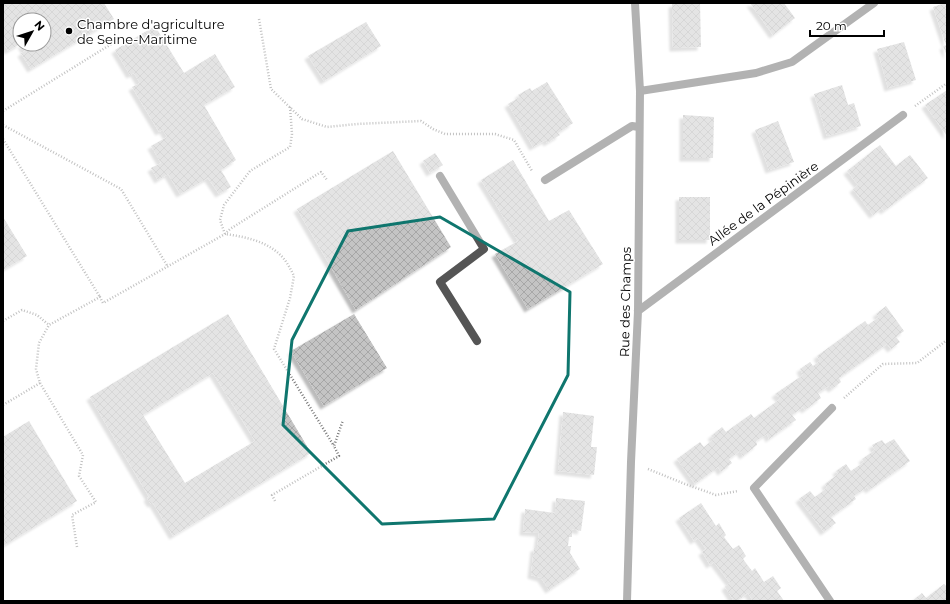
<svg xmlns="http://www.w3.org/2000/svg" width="950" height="604" font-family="Montserrat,sans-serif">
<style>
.building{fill:url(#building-cross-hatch);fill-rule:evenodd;filter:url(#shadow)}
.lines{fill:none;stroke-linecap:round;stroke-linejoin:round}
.path{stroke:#777;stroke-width:2.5;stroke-dasharray:1 2;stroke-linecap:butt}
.service{stroke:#555;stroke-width:8}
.minor{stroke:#555;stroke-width:8}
.marked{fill:none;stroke:#0f766e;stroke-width:3;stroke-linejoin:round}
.poi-dot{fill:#000;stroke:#fff;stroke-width:1.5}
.labels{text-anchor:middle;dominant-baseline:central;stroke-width:3;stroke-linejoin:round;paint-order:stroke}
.poi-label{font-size:13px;fill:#000;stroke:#fff;text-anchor:start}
.street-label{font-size:13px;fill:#000;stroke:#fff}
</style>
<defs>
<pattern id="building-cross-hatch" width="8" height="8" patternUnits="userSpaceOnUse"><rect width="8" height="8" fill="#c4c4c4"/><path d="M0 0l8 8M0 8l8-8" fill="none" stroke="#a7a7a7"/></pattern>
<filter id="shadow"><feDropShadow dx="-3.5" dy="3.5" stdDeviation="1" flood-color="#0004"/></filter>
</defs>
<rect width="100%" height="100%" fill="#fff"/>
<path class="building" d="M3 3H104L114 19 31 69 21 53 25 51 21 44H44V20H20V44L8 51 3 42Z
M678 3H700L701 47 673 48 672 4Z
M750 3H784L795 18 773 35Z
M945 3H947V56L943 46 946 45 933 7Z
M366 22 381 46 324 81 308 56Z
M155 26 184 73 215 54 235 87 204 105 236 160 221 170 231 187 219 194 208 178 180 194 168 174 158 180 151 168 161 163 151 146 167 137 163 130 159 132 132 87 140 83 134 73 130 75 115 50Z
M904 42 916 80 888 88 877 49Z
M547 82 573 123 558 133 560 135 547 143 546 140 533 147 508 104 520 97 518 95 530 88 532 91Z
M842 85 848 105 854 103 861 126 827 136 814 94Z
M947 90V136L925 105Z
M683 115 714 117 713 158H683Z
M778 121 794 162 769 170 755 130Z
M880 145 896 166 910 155 928 178 884 211 882 208 873 215 853 189 858 185 847 171Z
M393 151 451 247 356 310 297 209Z
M435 153 443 165 430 173 423 161Z
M513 160 549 221 569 210 603 264 528 309 495 254 518 241 481 180Z
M679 197H710V240H679Z
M3 217 27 256 3 270Z
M886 306 904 331 896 337 900 342 891 349 887 344 839 378 841 382 832 389 829 386 818 393 821 398 805 410 803 407 792 415 796 420 783 429 769 439 767 434 756 441 757 445 743 456 740 451 729 459 732 463 721 472 718 467 695 484 677 459 700 442 704 447 714 439 711 436 722 427 726 432 751 414 754 418 780 399 775 394 803 375 800 369 810 362 813 366 820 361 817 356 865 321 868 325 879 317 876 314Z
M228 314 311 453 173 536 153 503 151 504 147 498 149 497 90 397ZM213 373 255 441 185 483 143 415Z
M354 314 387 368 324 406 291 351Z
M563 412 594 416 591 447H597L594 475 558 471Z
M29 421 77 501 3 546V437Z
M894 439 910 461 869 490 867 487 854 496 856 499 831 517 836 523 824 532 799 499 810 491 815 497 827 488 825 484 838 474 836 471 846 464 851 471 864 462 862 459 875 450 872 445 882 440 885 444Z
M556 498 585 501 581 531 572 529V537H569L568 546H571L570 553 580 569 549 590 541 578 531 575 534 548H537L539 533 523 532 525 509 555 513Z
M701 503 716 526 719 523 726 535 724 537 733 549 739 545 746 556 743 559 752 571 755 568 764 582 773 576 781 588 777 591 784 601H753L748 593 737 601H734L725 587 730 583 714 562 710 565 702 552 706 549 698 538 694 541 679 518Z
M944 584 947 587V601H912L922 593 926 598Z"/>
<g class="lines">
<path class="path" d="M259 19 271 89 302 119 327 127 357 124 421 121 433 129 445 134H495L514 140 532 171
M915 106 947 83
M290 107 292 134 290 147 250 171 224 205 220 220 225 234C247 237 270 242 284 259 288 264 291 270 294 276L290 298 274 349 334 446
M3 111 113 43
M3 125 121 189 168 267
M3 139 100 297
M3 321 22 310 37 315 49 325
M844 398 883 364 917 363 947 340
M3 405 40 383
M648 469 685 484 716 495 738 491
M275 501 272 495 339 456 334 446 343 420
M77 547 72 515 96 502 79 476 83 455 40 383 36 369 39 343 49 325 100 297 103 303 225 234 230 229 321 172 327 180"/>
<path class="service" d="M440 176 484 249 440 282 477 341
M545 180 632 126 639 127"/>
<path class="minor" d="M640 91 756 73 792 62 874 3
M638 311 903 115
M627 601 631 462 638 311 640 91 635 3
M830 601 754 488 832 408"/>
</g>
<path d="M0 0H950V604H0ZM440 217 570 292 568 375 494 519 382 524 283 425 292 340 348 231Z" fill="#fff" fill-opacity=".55" fill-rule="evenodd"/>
<path class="marked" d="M440 217 570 292 568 375 494 519 382 524 283 425 292 340 348 231Z"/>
<circle class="poi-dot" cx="69" cy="31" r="4"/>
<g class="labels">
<g class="poi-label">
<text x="77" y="24">Chambre d'agriculture<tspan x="77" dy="15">de Seine-Maritime</tspan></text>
</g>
<g class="street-label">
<text transform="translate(763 203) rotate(-36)">Allée de la Pépinière</text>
<text transform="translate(625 302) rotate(-89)">Rue des Champs</text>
</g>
</g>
<rect width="950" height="604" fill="none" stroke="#000000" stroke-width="8"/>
<g transform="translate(32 32) rotate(51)"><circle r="19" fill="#ffffff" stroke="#999999"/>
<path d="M0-3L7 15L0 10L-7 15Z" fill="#000000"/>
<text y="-6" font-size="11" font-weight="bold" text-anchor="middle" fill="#000000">N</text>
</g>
<path d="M810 30v6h74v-6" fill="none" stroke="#000000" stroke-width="2"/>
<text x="816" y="30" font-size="12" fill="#000000" stroke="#ffffff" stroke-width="3" paint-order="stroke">20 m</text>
</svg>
